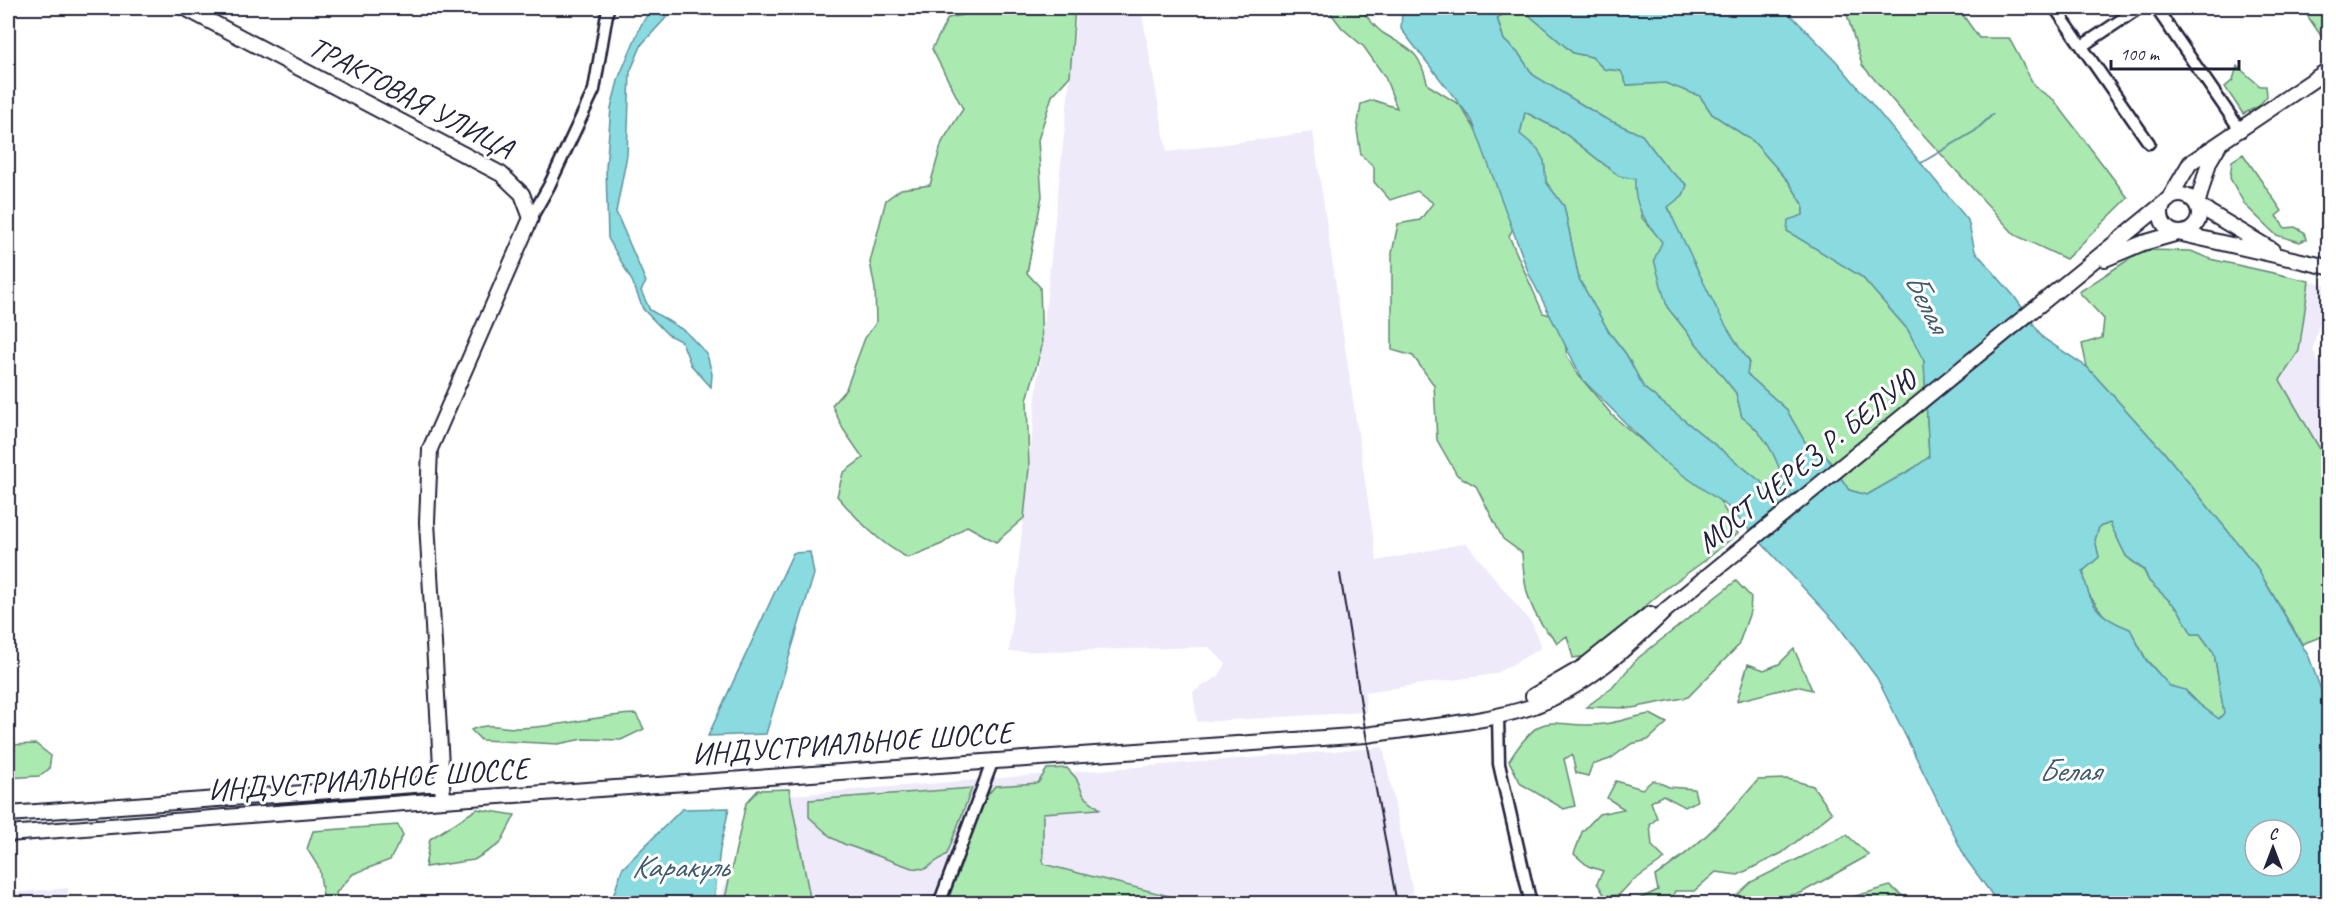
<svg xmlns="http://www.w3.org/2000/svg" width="2336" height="911" font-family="Caveat,sans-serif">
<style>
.built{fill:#eeeaf9}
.green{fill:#aae9b0;stroke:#668676;stroke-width:1.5}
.water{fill:#89dbe0;stroke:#60919e;stroke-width:1.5;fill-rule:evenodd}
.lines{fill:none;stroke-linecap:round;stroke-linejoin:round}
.stream{stroke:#60919e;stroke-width:2}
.street-casing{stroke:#22223b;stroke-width:15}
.secondary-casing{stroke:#22223b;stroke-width:18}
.street{stroke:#fff;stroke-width:10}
.secondary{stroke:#fff;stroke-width:14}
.rail{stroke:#22223b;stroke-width:2}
.labels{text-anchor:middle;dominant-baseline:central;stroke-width:6;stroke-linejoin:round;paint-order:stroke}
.street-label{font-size:30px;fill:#22223b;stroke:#fff}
.water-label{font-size:32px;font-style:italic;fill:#415a6d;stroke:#fff}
</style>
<rect width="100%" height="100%" fill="#fff"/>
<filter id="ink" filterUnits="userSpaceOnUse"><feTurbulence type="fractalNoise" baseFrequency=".0167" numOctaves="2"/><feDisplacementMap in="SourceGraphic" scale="12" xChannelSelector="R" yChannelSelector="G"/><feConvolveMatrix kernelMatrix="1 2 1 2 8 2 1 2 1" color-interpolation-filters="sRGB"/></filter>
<g filter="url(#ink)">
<path class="built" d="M1099 8H1141L1167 152 1313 132 1377 561 1466 543 1533 625 1541 648 1495 674 1365 692 1366 712 1197 722 1193 692 1219 676 1226 664 1209 647 1009 652 1077 13Z
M2309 281 2328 285 2325 293 2328 319 2319 324 2313 349 2318 362 2328 372V463L2280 380 2299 351Z
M1383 747 1415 903 716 904 767 797Z
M68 888V903H8V893Z"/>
<path class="green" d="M976 8H1075L1070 76 1052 96 1038 140 1042 196 1027 273 1040 287 1042 346 1027 400 1029 468 1024 518 996 542 967 526 942 544 908 558C879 543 859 521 837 496L843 473 863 458 843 429 832 405 846 389 865 338 876 323 875 289 870 262 886 200 901 189 930 185 942 142 963 109 932 49 948 18 977 12Z
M1327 8H1360C1367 16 1374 27 1383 33 1413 52 1418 49 1428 85L1460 105 1477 132 1497 150 1520 216 1509 236 1543 313 1557 317 1563 329 1567 356 1576 372 1612 415 1675 469 1719 500 1738 533 1707 559 1664 590 1588 656 1573 658 1567 636 1557 643C1554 636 1549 634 1545 629 1526 603 1524 583 1522 553L1503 539 1476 486 1457 475 1437 440 1434 385 1413 356 1392 350V253L1398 224 1420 220 1433 203 1417 191 1390 200 1374 182V167L1361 155 1357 130 1361 104 1373 100 1397 108 1385 77 1364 47 1342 28Z
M1514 8H1521L1573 53 1592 57 1604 69 1622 71 1627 85 1665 83 1700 96 1712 114 1753 141 1789 182 1803 204V215L1788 231 1862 277 1908 330 1924 361 1929 457 1914 468 1867 495 1849 490 1824 453 1805 442 1786 409 1747 374 1749 361 1733 340 1719 314 1677 230 1668 206 1683 195 1687 185 1667 168 1642 135 1604 118 1533 75 1519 54 1504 40 1497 17Z
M1845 8H1958L1979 38H2009L2035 87 2054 100 2128 198 2066 259 2015 235 1907 117 1862 65Z
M2302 8H2328V46Z
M2237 66 2260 86H2266L2267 96 2259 106 2243 114 2225 87 2233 80Z
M1525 112 1563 132 1619 176 1635 178 1642 218 1663 242 1667 307 1736 393 1742 417C1766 434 1779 460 1786 489L1775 493 1644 388 1626 354 1609 332 1579 279 1564 206 1546 182 1544 161 1520 134Z
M2243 154 2282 211 2276 216 2285 228 2295 227 2304 232 2306 239 2300 242 2276 235 2245 205 2230 178 2232 161Z
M2146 250 2191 251 2210 259 2309 281 2299 351 2280 380 2328 463V634L2302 644 2256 566 2163 451 2087 367 2082 344 2102 338 2104 319 2079 292C2102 278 2122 262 2146 250Z
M2110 523 2126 556 2144 571 2149 581 2178 609 2192 634H2200L2214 653 2224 713 2219 719 2200 705 2185 690 2170 687 2146 659 2130 629 2107 620 2087 592 2083 571 2099 557 2095 540 2099 527Z
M1736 581 1751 597 1750 612 1738 646 1688 697 1632 708 1586 707 1612 688 1638 658Z
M1794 649 1812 690 1796 686 1737 701 1748 664 1764 670 1779 664Z
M636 714 644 729 621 740 583 739 558 744 481 740 471 730C485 722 502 728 518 728 557 728 596 715 636 714Z
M1650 714 1667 723 1648 740 1631 744 1610 759 1592 765 1588 776 1576 773 1572 755 1564 759 1575 806 1564 809 1521 784 1509 761C1546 702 1551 731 1604 724 1620 722 1635 716 1650 714Z
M36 744 51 756 49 769 39 776 8 778V745Z
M1067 768 1076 778 1084 796 1100 809 1043 813V864L1177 898V903L943 904 986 797 995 786 1038 783 1047 769Z
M1788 779 1813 786 1832 813 1782 853 1738 875 1716 872 1694 891H1675L1670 903H1631L1658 890 1655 876C1695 850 1727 817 1758 780Z
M1653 780 1669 787 1694 789 1697 801 1685 807 1663 795 1651 802 1657 818 1650 825 1652 846 1665 859 1630 883 1619 895 1605 896 1597 883 1603 871 1588 866 1574 854 1582 832 1599 814 1624 809 1607 798 1616 781 1642 789Z
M972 788 947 854 925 869 912 868 844 844 832 838 809 817V800Z
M789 789 811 903H724L746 803 758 790Z
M477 809 515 815 500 844 474 860 425 867 430 839Z
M398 825 403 835 390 860 353 874 336 893 338 903H324L319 868 307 849 313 831Z
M1847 835 1869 855 1801 893 1772 899 1770 903H1752L1735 897 1751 882Z
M1890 886 1912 903H1838L1849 898Z"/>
<path class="water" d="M652 8H675L642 44 630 72 627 155 616 212 646 282 641 291 650 310 685 331 707 354 712 374 711 387 691 365 682 342 667 334 643 309 633 283 608 238 606 168 611 108 619 77 641 25Z
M1402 8H1514L1497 18 1504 40 1519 54 1533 75 1604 118 1642 135 1667 168 1687 185 1683 195 1668 207C1675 225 1684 240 1692 258 1709 294 1725 329 1749 361L1747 374 1786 409 1805 442 1824 453 1849 490 1867 495 1914 468 1929 457 1924 361 1908 330 1862 277 1787 231 1788 220 1803 215V204L1789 182 1753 141 1712 114 1700 96 1665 83 1627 85 1621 71 1604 69 1592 57 1573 53 1521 8H1784L1837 62 1968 220 1975 251 2014 296 2043 338 2087 367 2163 451 2256 566 2309 657 2328 709V903H1998L1966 859 1877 678 1837 624 1727 506 1662 460 1583 380 1529 274 1472 120 1401 29ZM1525 112 1563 132 1619 176 1635 179C1633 206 1646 222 1662 242L1654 260 1667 307 1736 393 1742 417C1766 434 1779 460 1785 489L1775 493 1644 388 1626 354 1609 332 1579 279 1564 206 1546 182 1544 161 1538 149 1520 134ZM2110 523 2126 556 2144 570 2149 581 2178 609 2192 634H2200L2214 653 2224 713 2219 719 2200 705 2185 690 2170 686 2146 660 2130 629C2098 617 2089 605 2083 571L2099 557 2095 540 2099 527ZM2255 830H2291V866H2255Z
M810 552 814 574 766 734 708 736 793 553Z
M729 808 720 849 714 903H611L622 869 682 809Z"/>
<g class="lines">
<path class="stream" d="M1921 163 1975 131 1993 114"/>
<g class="street-casing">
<path id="street" d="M2055 8 2149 143
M2156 8 2241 131
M2082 46 2139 8
M531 218 549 186 594 90 608 8
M1498 715 1499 764 1531 904
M939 904 993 760"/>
</g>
<g class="secondary-casing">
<path id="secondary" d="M185 8 501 174 522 194 531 218 430 449 427 522 443 800
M2219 145 2209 162 2197 205 2272 250
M2161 214a19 19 0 1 1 38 0a19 19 0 1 1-38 0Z
M2105 259 2143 243 2178 233 2328 267
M1533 696 1583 667 1650 614
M8 814 442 783
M8 834 443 800 1366 735C1420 727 1481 724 1534 706 1586 687 1629 646 1667 609L2169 199 2190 163 2328 70"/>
</g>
<use href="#street" class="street"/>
<use href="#secondary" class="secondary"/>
<path class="rail" d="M1340 574 1366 735 1397 904"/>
</g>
</g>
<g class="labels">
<g class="street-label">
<text transform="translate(411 97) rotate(28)">ТРАКТОВАЯ УЛИЦА</text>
<text transform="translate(1806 461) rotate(-39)">МОСТ ЧЕРЕЗ Р. БЕЛУЮ</text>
<text transform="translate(852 743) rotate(-4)">ИНДУСТРИАЛЬНОЕ ШОССЕ</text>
<text transform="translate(368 779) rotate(-4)">ИНДУСТРИАЛЬНОЕ ШОССЕ</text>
</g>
<g class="water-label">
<text transform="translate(1927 302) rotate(63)">Белая</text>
<text x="2069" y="770">Белая</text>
<text x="680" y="866">Каракуль</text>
</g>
</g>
<rect width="2336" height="911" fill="none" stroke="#fff" stroke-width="30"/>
<rect x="15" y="15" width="2306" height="881" fill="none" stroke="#22223b" stroke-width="2" filter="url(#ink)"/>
<g transform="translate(2273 848)"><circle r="28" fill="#ffffff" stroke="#a7a7b1" stroke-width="1.5"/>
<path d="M0-4.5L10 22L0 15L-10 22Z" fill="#22223b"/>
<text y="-9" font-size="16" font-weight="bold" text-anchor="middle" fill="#22223b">С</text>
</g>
<path d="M2111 60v9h128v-9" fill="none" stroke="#22223b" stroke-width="3"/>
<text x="2120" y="60" font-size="18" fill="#22223b" stroke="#ffffff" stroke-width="4.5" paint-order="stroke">100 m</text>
</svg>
